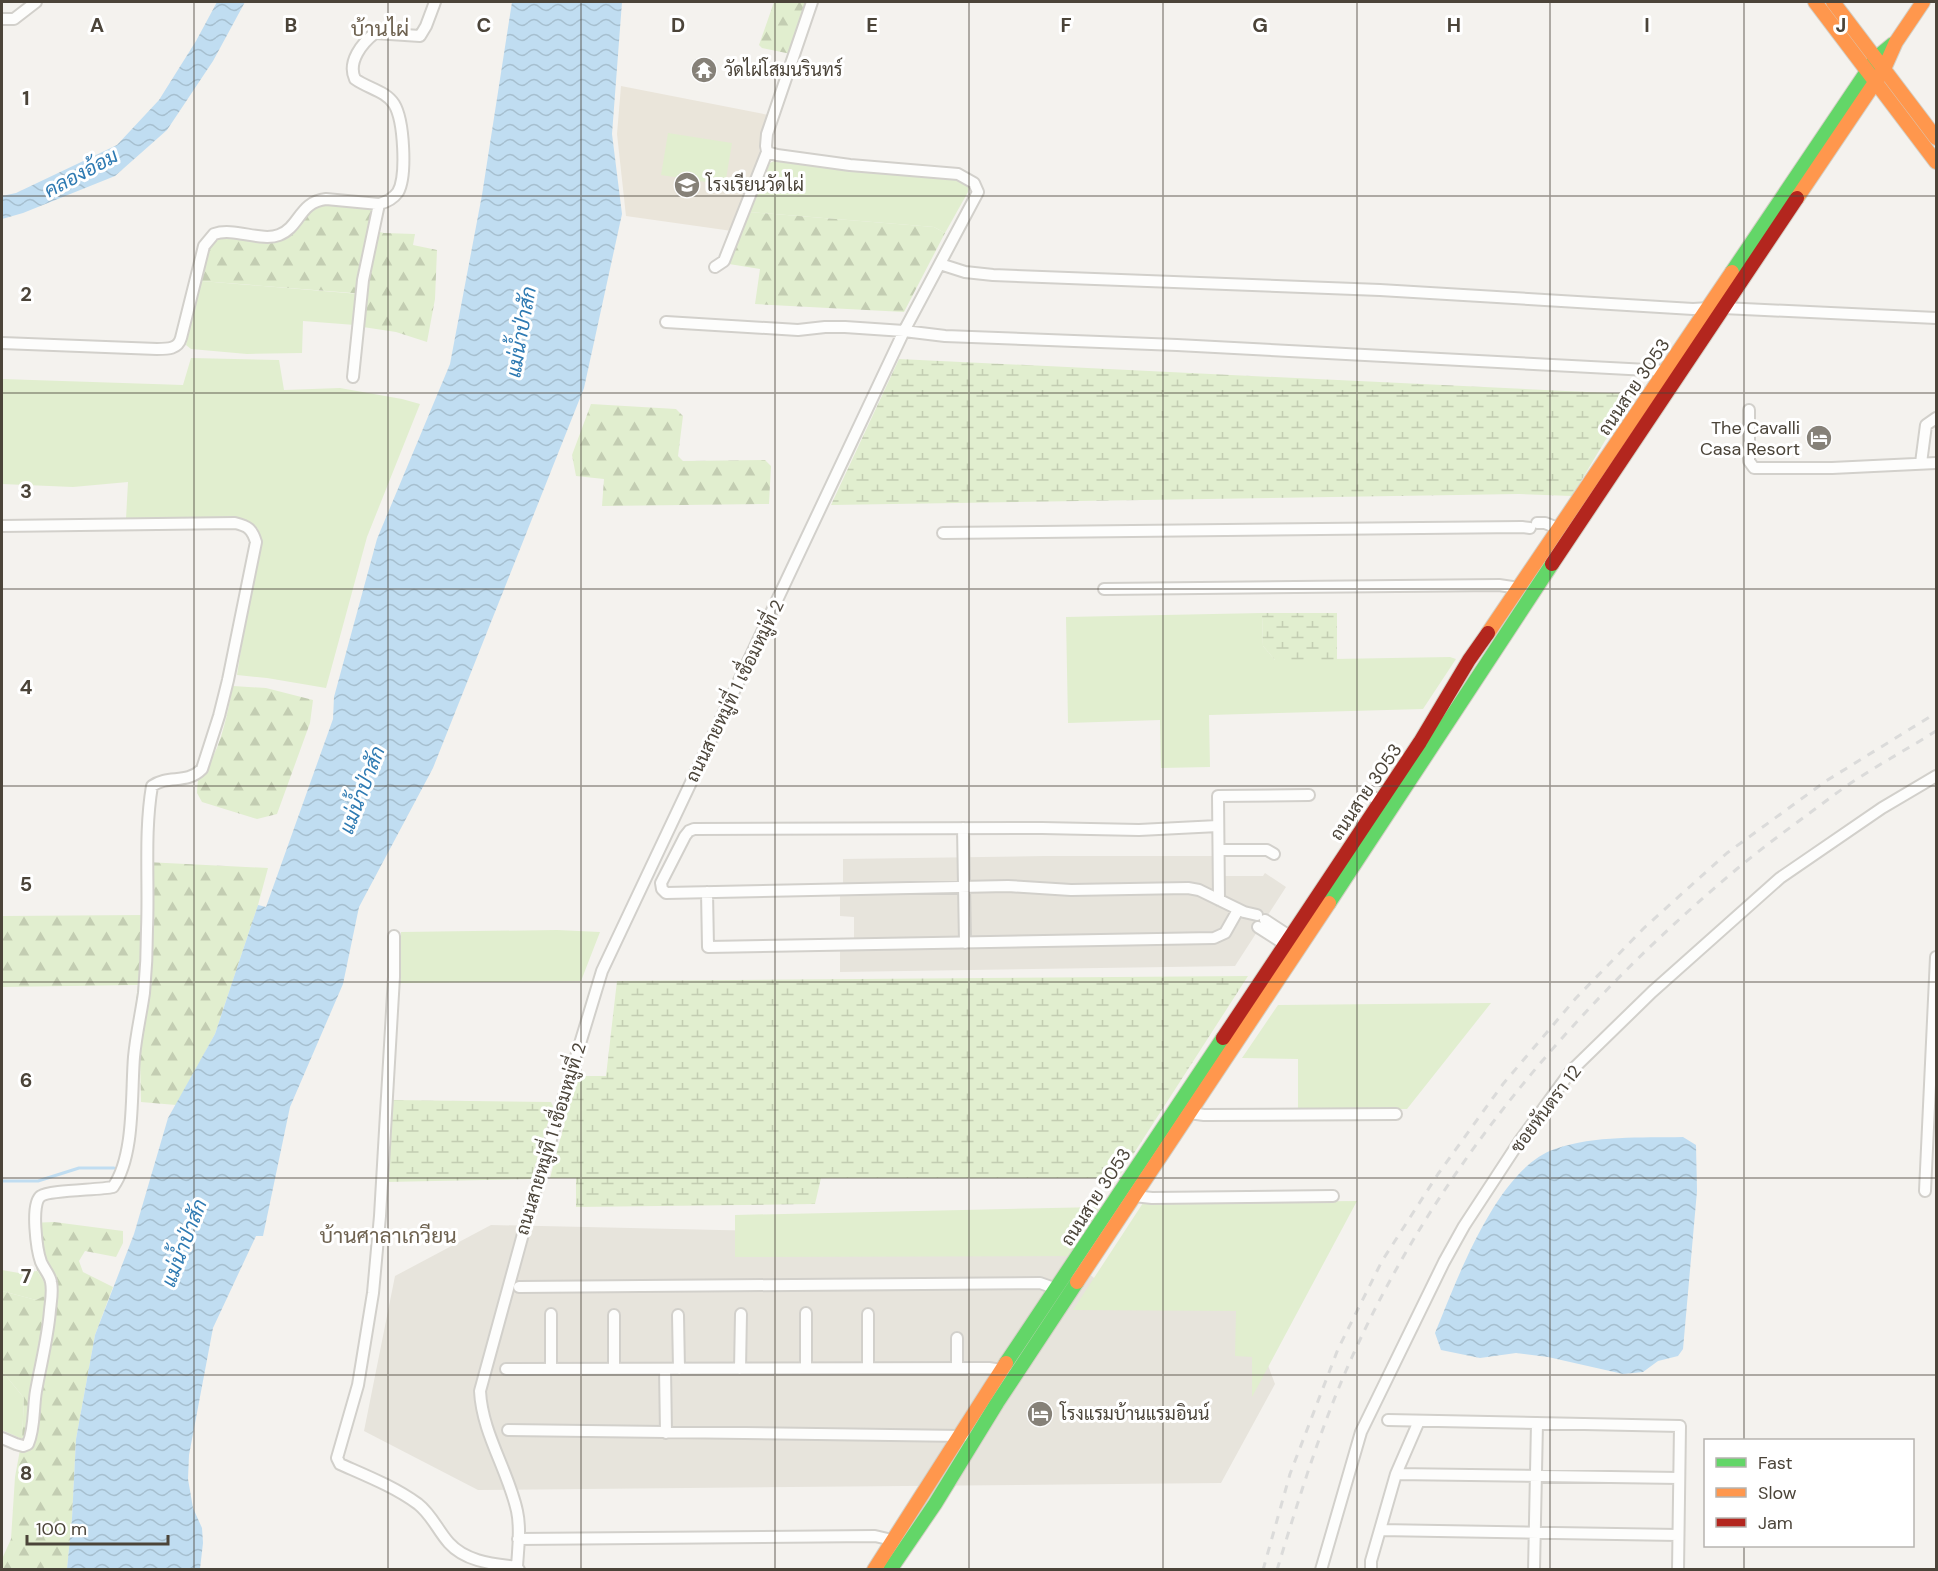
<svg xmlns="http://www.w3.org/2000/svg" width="1938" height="1571" font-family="'DM Sans',Sarabun,sans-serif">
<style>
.residential{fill:#e7e4dc}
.education{fill:#eae5da}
.grass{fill:#e1eecf}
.forest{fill:url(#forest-firs)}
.wetland{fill:url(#wetland-marsh)}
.water{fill:url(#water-waves)}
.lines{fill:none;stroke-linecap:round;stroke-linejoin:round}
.stream{stroke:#c0ddf1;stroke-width:3}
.street-casing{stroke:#d2d0cb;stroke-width:14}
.fast-casing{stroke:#d3cfc5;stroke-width:16}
.slow-casing{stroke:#d3cfc5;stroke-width:16}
.jam-casing{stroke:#d3cfc5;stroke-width:16}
.street{stroke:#fdfdfc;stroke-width:10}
.fast{stroke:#63d668;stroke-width:14}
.slow{stroke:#ff974d;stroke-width:14}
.jam{stroke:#b3261e;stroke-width:14}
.rail{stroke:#dbdbda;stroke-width:3;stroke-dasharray:8 8;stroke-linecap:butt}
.grid{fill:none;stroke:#4b4439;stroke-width:1.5;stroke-opacity:0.55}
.labels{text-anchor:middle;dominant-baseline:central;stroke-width:6;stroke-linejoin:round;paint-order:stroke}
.poi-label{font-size:18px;fill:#4b4439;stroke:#fff;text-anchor:start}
.street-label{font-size:18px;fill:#4b4439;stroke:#fff}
.water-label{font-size:20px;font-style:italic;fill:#2e7ab2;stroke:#fff}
.quarter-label{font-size:21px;fill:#6e6250;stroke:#fff}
.grid-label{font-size:20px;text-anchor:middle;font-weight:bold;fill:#4b4439;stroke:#fff;stroke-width:6;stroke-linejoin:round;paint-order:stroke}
</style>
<defs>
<pattern id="forest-firs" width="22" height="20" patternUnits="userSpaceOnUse" patternTransform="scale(1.5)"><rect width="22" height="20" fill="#e1eecf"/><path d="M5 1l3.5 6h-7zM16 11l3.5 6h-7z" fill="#c3cdb2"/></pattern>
<pattern id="wetland-marsh" width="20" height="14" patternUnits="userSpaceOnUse" patternTransform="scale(1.5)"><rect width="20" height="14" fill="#e1eecf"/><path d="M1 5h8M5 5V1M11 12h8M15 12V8" fill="none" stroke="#c3cdb2"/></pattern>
<pattern id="water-waves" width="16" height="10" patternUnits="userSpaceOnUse" patternTransform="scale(1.5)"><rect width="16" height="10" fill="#c0ddf1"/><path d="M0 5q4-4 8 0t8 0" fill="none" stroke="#a6bfcf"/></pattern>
</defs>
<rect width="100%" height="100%" fill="#f4f2ee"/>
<path class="residential" d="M1044 856H1224V876H1263L1265 873 1286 887 1235 966 840 972V941L854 940V917L840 916V885H843V859Z
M491 1225 1046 1237 1114 1295 1242 1296 1275 1384 1221 1483 478 1490 364 1431 395 1276Z"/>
<path class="education" d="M621 86 769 115 759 150 763 154 732 231 626 216 617 134Z"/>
<path class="grass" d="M668 133 732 143 725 185 661 175Z
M776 160 956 179 968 184V192L945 233 934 227 749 212 770 163Z
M201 281 359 294 355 325 303 321 302 353 247 354 191 349 186 345Z
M191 358 279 360 284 390 340 388 402 399 420 404 367 537 326 688 267 678 237 675 251 586 260 542 258 529 248 521 235 519H126L128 482 73 487 2 484V379L183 385Z
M1262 613 1263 646 1275 660 1450 657 1456 659 1423 709 1209 715 1210 767 1161 768 1160 720 1068 723 1066 617Z
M557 930 600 932 581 981 400 983 401 932Z
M1491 1003 1407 1109H1298V1059L1242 1058 1278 1005Z
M1357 1201 1252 1397V1357L1235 1356 1236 1311 1073 1310 1143 1203Z
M1100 1207 1103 1212 1073 1256 735 1257V1215Z
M2 1270 19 1273 37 1271 44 1282V1296L36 1300 2 1291Z
M2 1371 24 1398 22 1439 2 1430Z"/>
<path class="forest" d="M774 2H809L791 54 762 48 759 45Z
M320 203 375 207 371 230 384 233 415 234 413 245 437 250 435 299 427 342 396 332 363 327 365 294 201 281C211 235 207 235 255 240 262 241 271 242 278 241 296 236 304 212 320 203Z
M749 212 934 227 945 233 904 312 755 304 760 269 729 264Z
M591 404 676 409 683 416 678 456 683 461 765 460 771 466 769 504 602 506 604 479 576 476 572 455Z
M233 686 266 688 313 700 310 723 277 814 257 819 202 802 197 793 198 778C221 754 226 718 233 686Z
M146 862 268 868 258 905 215 1034 176 1105 141 1102 140 1059 129 1057 138 985 2 987V916L143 915Z
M54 1222 123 1231V1243L116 1257 85 1251 79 1261 83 1272 113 1287 95 1335 76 1439 72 1518 67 1569H2V1559L11 1539 15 1477 22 1439 24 1398 2 1371V1291L36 1300 44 1296V1282L37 1271 29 1223Z"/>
<path class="wetland" d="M899 359 1587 392 1633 394 1572 496 1519 494 831 505Z
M1262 613H1337V660H1275L1263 646Z
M1248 976 1118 1178H821L815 1204 576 1207V1178H550L577 1076H606L617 981Z
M391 1100 551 1102 553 1106 531 1179 385 1182Z"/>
<path class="water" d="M217 2H245L213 61 167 130 115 176 23 213 2 219V196L16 193 117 145 159 100 196 41Z
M512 2H622L612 134 622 214 584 388 433 768 359 907 343 984 290 1107 263 1236H256L213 1328 189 1455 188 1479 193 1508 202 1528 203 1543 200 1569H67L72 1518 76 1439 95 1335 134 1234 168 1118 215 1034 258 905 266 907 333 719 334 697 377 539 450 364 482 195Z
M1683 1137 1696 1145 1697 1191 1683 1349 1678 1356 1658 1361 1643 1372 1623 1374 1548 1357 1516 1353 1480 1358 1441 1350 1435 1333C1457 1280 1497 1168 1555 1149 1596 1135 1640 1138 1683 1137Z"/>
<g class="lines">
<path class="stream" d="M2 1181H38L79 1168H114"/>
<g class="street-casing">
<path id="street" d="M2 19H14L36 2
M940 264 965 272 993 275 1380 290 1693 309 1709 308
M715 267 724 261 767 152
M1723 308 1936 318
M666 322 798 330 825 327H845L904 331 945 336 1177 345 1667 371
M2 343 157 349C168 349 178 349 181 338L204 246 214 234C234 227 261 242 279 235 300 227 299 202 326 199L379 204C387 202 393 199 398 192 407 176 404 120 394 104 386 91 367 88 355 79 347 62 362 43 375 33L420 36 426 26 435 2
M353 377 363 280 379 204
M1749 410V461L1754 468H1832L1936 463
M1921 463 1926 425 1936 418
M1537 523H1545L1560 529
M2 526 235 523C248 526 252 529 256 542L228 680 219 716 202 769C186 785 169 774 152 786 144 833 149 882 147 929 147 950 146 972 144 993 141 1014 136 1035 134 1057 131 1094 135 1156 113 1187 99 1190 49 1190 41 1196 30 1203 37 1251 41 1262 44 1269 50 1275 51 1282 53 1291 51 1301 50 1310 48 1337 41 1363 36 1391 33 1408 35 1428 28 1444L23 1446 16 1444 2 1438
M943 533 1522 527 1530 528
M1104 589 1499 585 1519 588
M1367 794 1381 801
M1218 826 1139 830 1042 828 694 829 689 831 685 836 661 883 662 889 666 893 1008 886 1071 890 1188 888 1199 890 1244 912 1257 915
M963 828 965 943
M1219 850H1267L1274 854
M707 892 708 947 1214 938 1225 933 1238 910
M1219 900 1218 796 1309 795
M1265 920 1291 937
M1258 927 1286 945
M394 936V977L380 1216 373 1293 358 1385 337 1458 340 1464C367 1476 395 1487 418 1504 432 1515 438 1531 449 1543 466 1562 494 1564 517 1567
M1189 1113 1204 1115 1396 1114
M1925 1191 1936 957
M1134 1196 1152 1198 1333 1196
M519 1287 1040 1283 1057 1289
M806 1313V1368
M551 1314V1369
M868 1314V1368
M614 1315V1369
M678 1315 679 1369
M957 1338V1368
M506 1369 989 1368 1002 1370
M665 1369 666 1433
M740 1369 741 1314
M1388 1420 1680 1426 1678 1570
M508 1430 964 1436
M1396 1474 1679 1478
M1380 1530 1678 1535
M518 1539 875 1536 892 1540
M519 1570 517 1567C518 1549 521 1529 517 1511 508 1470 482 1433 480 1391L529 1212 602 971 904 331 978 192 974 183 958 174 850 165 777 155 767 152 766 146 767 134 812 2
M1321 1570 1361 1432 1444 1262 1464 1226 1519 1142 1571 1071 1652 992 1780 878 1882 808 1936 776
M1371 1570V1561L1396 1474 1419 1421
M1534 1570 1537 1423"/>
</g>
<g class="fast-casing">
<path id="fast" d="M1732 272 1876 58 1893 44
M1329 903 1552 564
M1006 1363 1223 1038
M890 1570 935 1504 997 1403 1077 1282"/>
</g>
<g class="slow-casing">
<path id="slow" d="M1815 2 1936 162
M1833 2 1936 138
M1797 198 1884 69 1896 42 1923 2
M1488 633 1732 272
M1077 1282 1329 903
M874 1570 1006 1363"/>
</g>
<g class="jam-casing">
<path id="jam" d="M1552 564 1797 198
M1223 1038 1420 742 1469 660 1488 633"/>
</g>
<use href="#street" class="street"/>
<use href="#fast" class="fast"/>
<use href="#slow" class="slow"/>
<use href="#jam" class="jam"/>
<path class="rail" d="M1263 1570 1290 1474 1338 1349 1382 1261 1438 1174 1503 1084 1576 998 1644 928 1727 853 1826 781 1936 713
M1277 1570C1299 1498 1321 1426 1352 1357 1438 1166 1578 1002 1738 868 1768 843 1802 819 1834 795 1866 771 1903 752 1936 731"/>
</g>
<path class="grid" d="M194 2V1570M388 2V1570M581 2V1570M775 2V1570M969 2V1570M1163 2V1570M1357 2V1570M1550 2V1570M1744 2V1440M2 196H1936M2 393H1936M2 589H1936M2 786H1936M2 982H1936M2 1178H1936M2 1375H1936M1744 1546V1570"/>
<defs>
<g id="temple-disc" transform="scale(1.35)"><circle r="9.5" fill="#868178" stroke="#fff"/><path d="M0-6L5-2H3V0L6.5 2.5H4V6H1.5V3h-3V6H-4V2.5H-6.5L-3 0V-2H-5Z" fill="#fff"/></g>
<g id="school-disc" transform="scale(1.35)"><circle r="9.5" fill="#868178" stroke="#fff"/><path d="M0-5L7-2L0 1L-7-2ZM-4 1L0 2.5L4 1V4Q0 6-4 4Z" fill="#fff"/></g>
<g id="hotel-disc" transform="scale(1.35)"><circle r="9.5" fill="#868178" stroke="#fff"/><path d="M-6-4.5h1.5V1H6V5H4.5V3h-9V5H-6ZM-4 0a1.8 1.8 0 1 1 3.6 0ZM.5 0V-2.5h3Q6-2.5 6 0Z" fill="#fff"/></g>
</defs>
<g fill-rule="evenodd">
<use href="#temple-disc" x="704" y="70"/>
<use href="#school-disc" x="687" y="185"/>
<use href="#hotel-disc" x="1819" y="438"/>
<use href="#hotel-disc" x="1040" y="1414"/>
</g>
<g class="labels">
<g class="poi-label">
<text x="724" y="70">วัดไผ่โสมนรินทร์</text>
<text x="706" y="185">โรงเรียนวัดไผ่</text>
<text x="1800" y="428" text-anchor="end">The Cavalli<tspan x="1800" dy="21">Casa Resort</tspan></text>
<text x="1060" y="1414">โรงแรมบ้านแรมอินน์</text>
</g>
<g class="street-label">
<text transform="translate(1634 387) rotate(-56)">ถนนสาย 3053</text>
<text transform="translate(735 691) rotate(-64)">ถนนสายหมู่ที่ 1 เชื่อมหมู่ที่ 2</text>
<text transform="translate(1366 792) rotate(-56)">ถนนสาย 3053</text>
<text transform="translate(1546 1109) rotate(-53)">ซอยหันตรา 12</text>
<text transform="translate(551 1139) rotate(-73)">ถนนสายหมู่ที่ 1 เชื่อมหมู่ที่ 2</text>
<text transform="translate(1096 1197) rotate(-57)">ถนนสาย 3053</text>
</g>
<g class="water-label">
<text transform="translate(81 173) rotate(-28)">คลองอ้อม</text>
<text transform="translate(521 332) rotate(-80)">แม่น้ำป่าสัก</text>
<text transform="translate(362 790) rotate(-69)">แม่น้ำป่าสัก</text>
<text transform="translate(184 1243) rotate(-69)">แม่น้ำป่าสัก</text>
</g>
<g class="quarter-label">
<text x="380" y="29">บ้านไผ่</text>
<text x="388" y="1236">บ้านศาลาเกวียน</text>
</g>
</g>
<g class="grid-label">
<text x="97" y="32">A</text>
<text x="291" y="32">B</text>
<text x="484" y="32">C</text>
<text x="678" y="32">D</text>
<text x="872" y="32">E</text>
<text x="1066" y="32">F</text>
<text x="1260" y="32">G</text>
<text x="1454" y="32">H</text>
<text x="1647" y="32">I</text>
<text x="1841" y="32">J</text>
<text x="26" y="105">1</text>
<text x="26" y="301">2</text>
<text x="26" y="498">3</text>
<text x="26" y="694">4</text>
<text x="26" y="891">5</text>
<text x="26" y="1087">6</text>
<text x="26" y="1283">7</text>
<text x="26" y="1480">8</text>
</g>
<rect width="1938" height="1571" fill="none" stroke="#4b4439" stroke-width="6"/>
<rect x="1704" y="1439" width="210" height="108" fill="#ffffff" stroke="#b7b4b0" stroke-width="1.5"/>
<rect x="1716" y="1458" width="30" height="9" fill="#63d668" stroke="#b7b4b0" stroke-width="1.5"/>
<text x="1758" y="1469" font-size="18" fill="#4b4439">Fast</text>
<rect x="1716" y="1488" width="30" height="9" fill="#ff974d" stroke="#b7b4b0" stroke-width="1.5"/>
<text x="1758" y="1499" font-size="18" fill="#4b4439">Slow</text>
<rect x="1716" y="1518" width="30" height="9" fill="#b3261e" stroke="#b7b4b0" stroke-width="1.5"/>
<text x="1758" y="1529" font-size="18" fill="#4b4439">Jam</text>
<path d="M27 1535v9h141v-9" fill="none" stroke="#4b4439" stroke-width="3"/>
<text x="36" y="1535" font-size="18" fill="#4b4439" stroke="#ffffff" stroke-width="4.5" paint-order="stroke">100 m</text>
</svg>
